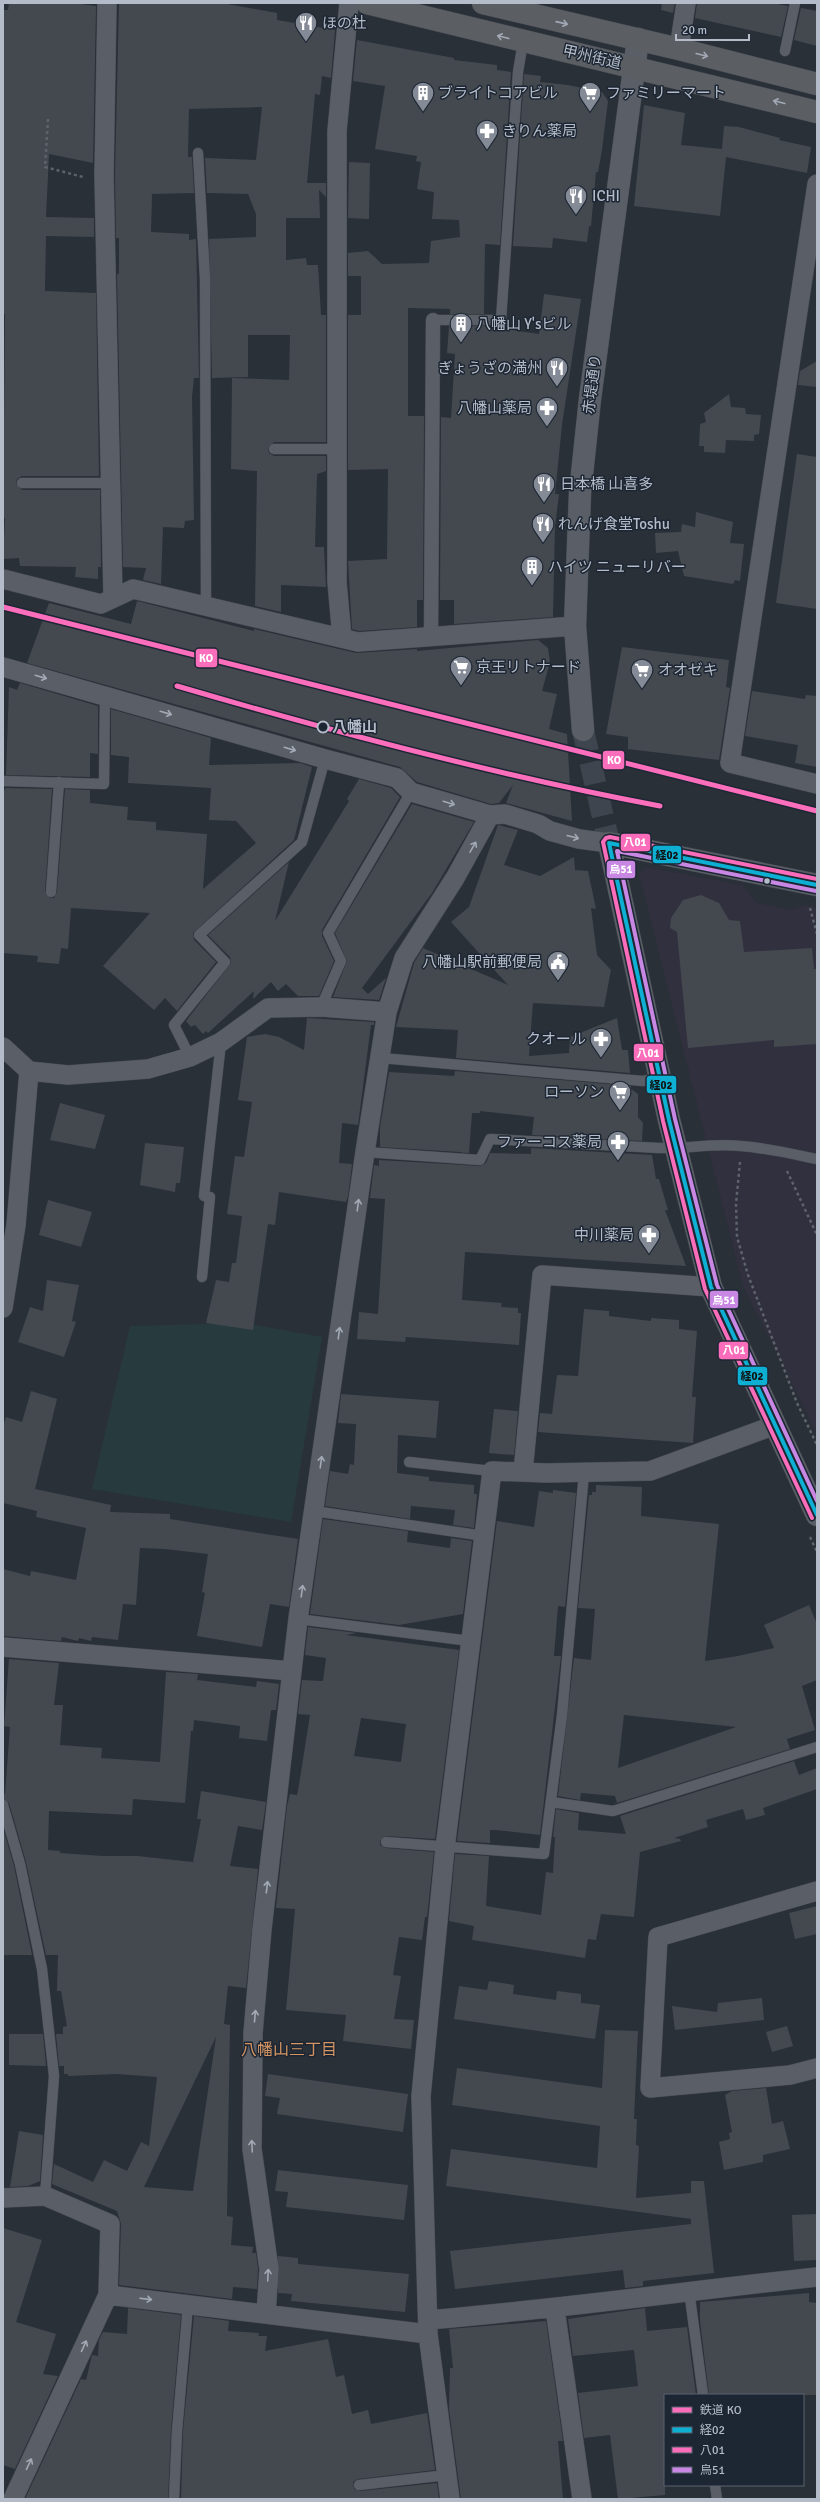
<svg xmlns="http://www.w3.org/2000/svg" width="820" height="2502" font-family="Signika,'Noto Sans JP',sans-serif">
<style>
.medical{fill:#31303e}
.green{fill:#273a3e}
.building{fill:#444950;fill-rule:evenodd}
.lines{fill:none;stroke-linecap:round;stroke-linejoin:round}
.tertiary-tunnel{stroke:#3f454e;stroke-width:22;stroke-dasharray:22 11;stroke-linecap:butt}
.service-casing{stroke:#484c53;stroke-width:11}
.pedestrian-casing{stroke:#484c53;stroke-width:15}
.minor-casing{stroke:#484c53;stroke-width:20}
.tertiary-casing{stroke:#484c53;stroke-width:23}
.trunk-casing{stroke:#474c53;stroke-width:23}
.path{stroke:#5d636a;stroke-width:2.5;stroke-dasharray:3 3;stroke-linecap:butt}
.service{stroke:#5a5e66;stroke-width:10}
.pedestrian{stroke:#5a5e66;stroke-width:14}
.minor{stroke:#5a5e66;stroke-width:19}
.tertiary{stroke:#5a5e66;stroke-width:22}
.trunk{stroke:#5b5f64;stroke-width:22}
.bus-1-casing{stroke:#1d2633;stroke-width:7}
.bus-2-casing{stroke:#1d2633;stroke-width:7}
.bus-3-casing{stroke:#1d2633;stroke-width:7}
.bus-1{stroke:#0dafd3;stroke-width:4}
.bus-2{stroke:#fb6dba;stroke-width:4}
.bus-3{stroke:#c787e3;stroke-width:4}
.rail-1-casing{stroke:#1d2633;stroke-width:8}
.rail-1{stroke:#fb6ebc;stroke-width:5}
.oneway{stroke:#a2a9b5}
.stop-dot{fill:#1d2633;stroke:#b4bcc9;stroke-width:2}
.bus-dot{fill:#b4bcc9;stroke:#1d2633;stroke-width:1.5}
.labels{text-anchor:middle;dominant-baseline:central;stroke-width:3;stroke-linejoin:round;paint-order:stroke}
.poi-label{font-size:15px;fill:#b4bcc9;stroke:#1d2633;text-anchor:start}
.street-label{font-size:15px;fill:#b4bcc9;stroke:#1d2633}
.stop-label{font-size:15px;font-weight:bold;fill:#b4bcc9;stroke:#1d2633;text-anchor:start}
.neighbourhood-label{font-size:16px;fill:#d59563;stroke:#1d2633}
.line-badge{stroke:#1d2633;stroke-width:1.5}
.badge-label{font-size:11px;text-anchor:middle;font-weight:bold;fill:#fff}
.pale-badge-label{font-size:11px;text-anchor:middle;font-weight:bold;fill:#111}
</style>
<rect width="100%" height="100%" fill="#2a3038"/>
<path class="medical" d="M646 867 742 885 757 903 791 910 807 905 817 907V1433L743 1286 639 873Z"/>
<path class="green" d="M245 1323 322 1337 291 1522 92 1489 130 1326Z"/>
<path class="building" d="M9 3H74L96 6 93 163 49 154 46 217 94 218V237L46 236 45 291 96 293 99 476H22L17 479 16 483 22 490H100L101 567H98V579L75 577 76 567 20 566 19 558 3 559 5 518H3L5 314H3V10H8Z
M119 3H222L277 13V20L335 30 331 78 322 76 320 95 315 94 307 183H326V197L319 190 320 218H286V260L306 258 307 265H318L321 315H326V442H274L268 449 269 453 274 456H326V471L317 474 315 547H324L326 587 281 585V612L255 606 257 471 231 469 232 378 289 380 290 335H248V377L212 378 209 239 256 237V214L248 194 207 193 205 158 256 160 262 107 189 109 188 157H192L194 193 152 194 151 232 189 234V240L196 239 199 378H194L192 397 194 520 185 521 184 528 163 527 161 584 143 580 146 568 123 567 117 274H119V238H116L115 175Z
M662 3H675L673 13 661 10Z
M697 3H772L788 6 781 37 695 18Z
M801 8 817 11V46L794 40Z
M357 40 454 58V60L497 65V70L511 72 500 245 485 244 484 314H450V309L408 308V416H424L423 600H417V627L359 631 352 629 348 561 387 559 388 469 348 470V315H361V276H348V253L368 251 382 264 429 263 431 241 460 237 459 220 432 219 434 192 417 189 421 162 416 161 417 156 375 149 385 86 353 81Z
M524 74 541 76 540 82 568 85 602 92 608 101 602 150 598 172H596L591 226H589L587 242 553 238 552 248 513 246Z
M644 105 685 113 681 145 722 149 724 126 739 127 780 138 779 140 811 147 807 173 726 157 720 216 634 206Z
M349 162 370 163 369 219 348 218Z
M544 294 581 299 562 425 555 494H559L555 526 553 617 454 624V600H440L441 417 451 418 455 354 447 353 449 326H483L539 334Z
M817 361V387L798 385 800 371Z
M729 394 731 407 745 408 746 414 761 415 759 434 754 435V441L726 440 725 453 704 452V446H699L700 424 706 422 704 413Z
M797 454 817 457V609L776 603Z
M696 512 733 522 730 543 744 544 740 581 735 580 733 584 684 576 678 551 656 553 655 533 681 532 682 524 695 527Z
M137 601 254 631V629L356 653 417 649V651L538 640 548 648 550 662 542 691 557 694 549 729 567 734 572 821 506 803 513 785 499 803 491 804 417 782 400 767 27 663 49 603 131 624Z
M622 647 729 660 726 687 730 688 719 760 628 749V737L606 734Z
M20 683 98 706V754L90 753V777L6 775 9 687 17 690Z
M752 691 805 699 806 695 817 696V767L795 763 798 745 745 736Z
M111 709 211 738 209 765 300 763 312 767 294 840 193 933 194 940 216 962 177 1011 165 998 154 1010 103 966 150 913 71 908 68 949 61 948 59 964 37 962 38 956 3 953V796L5 788 52 789 45 892 50 898H54L57 892 65 789 90 790V803L128 807 127 820 156 822V830L207 834 203 889 256 843 236 821 209 820 211 788 128 783 129 757 111 755Z
M359 779 391 788 400 797 322 930V936L334 961 319 996H298L286 984 278 991 271 982 253 999 254 991 208 1033 206 1031 203 1034 195 1025 191 1027 186 1021 231 963 230 957 208 935 289 862 275 921 349 801 347 799Z
M412 804 474 822 432 893 362 988 368 994 386 978 379 1000 333 997 347 961 335 933Z
M498 825 518 830 504 865 540 876 574 857 575 870 588 871 596 909 591 908 597 955 611 970 604 1007 533 1003 529 1056 569 1053 570 1037 617 1018 622 1050H628L630 1073 456 1058 458 1030 396 1027 414 963 423 948 508 985 451 922 469 907Z
M701 895 719 903 729 920 740 921 744 952 812 948 814 969H817V1044L774 1047V1040L688 1048 677 932 670 928 671 918 683 900Z
M307 1018 374 1022V1025H371L358 1125 342 1123 339 1163 352 1164 348 1196 346 1202 279 1192 275 1225 268 1224 253 1330 206 1323 216 1280 229 1282 232 1263H236L242 1216 227 1214 235 1156 244 1157 252 1102 238 1100 247 1037 265 1034 279 1037 304 1050Z
M455 1071 631 1086V1089L638 1094V1117L643 1123 642 1141 532 1135 534 1117 480 1111V1113H472L469 1153H476L380 1147V1127L389 1072 454 1076Z
M60 1103 105 1115 95 1149 50 1140Z
M145 1143 184 1147 180 1183H176L175 1192 140 1185Z
M531 1148 652 1155 656 1179H659L668 1210H665L686 1266 465 1252 462 1300 502 1303 501 1307 518 1308V1313H521L519 1345 406 1337 405 1342 357 1339 359 1312 378 1314 385 1199 370 1198 374 1165 379 1166V1160L480 1166 486 1163 490 1153 531 1154Z
M48 1200 92 1212 81 1247 39 1235Z
M47 1280 79 1285 72 1321 76 1322 64 1357 18 1342 30 1307 43 1311Z
M584 1309 609 1311V1316L651 1321V1318L679 1320V1329L697 1331 692 1397H696L693 1443 538 1432 540 1413 552 1414 557 1375 578 1376Z
M31 1391 57 1399 35 1489 111 1505 110 1512 170 1514V1519L298 1539 289 1607 270 1604 262 1647 197 1636 205 1593 202 1592 208 1554 165 1549 140 1548 136 1605 123 1604 118 1640 92 1637 91 1641 79 1638 78 1641 62 1637 61 1641 3 1636V1569L30 1576 31 1571 76 1580 86 1528 36 1517 37 1511 3 1503V1427L6 1417 22 1422Z
M341 1394 439 1401 436 1438 398 1435 397 1473 429 1477V1481L474 1485V1494H477L474 1528 453 1525 455 1510 411 1506 410 1519 325 1506 330 1471 348 1474 350 1464 354 1465 356 1424 338 1423Z
M494 1409 518 1411 514 1455 489 1453Z
M596 1485 642 1487 641 1516 719 1524 705 1661 738 1656 774 1648 764 1625 809 1605 817 1624V1680L802 1686 815 1730 787 1739 790 1749 617 1803 615 1796 581 1793 580 1800 558 1796 574 1658 591 1660 595 1609 578 1608 589 1495H592V1492H596ZM624 1715 736 1727 618 1768Z
M553 1490 576 1493 565 1607 558 1606 554 1656H561L540 1835 496 1830H490V1843L457 1841 497 1521 534 1527 539 1491 553 1493Z
M323 1519 408 1531 407 1542 450 1548 451 1538 472 1541 463 1614 399 1625 310 1614Z
M308 1627 357 1633 346 1635 459 1650 435 1839 386 1836 380 1841V1845L386 1848 434 1852 427 1917H425L422 1940 399 1937 393 1975 401 1976 394 2019 414 2020 411 2049 343 2041 346 2015 286 2010 295 1909 276 1908 287 1806 290 1794 297 1795 298 1791 310 1715 298 1714 302 1680 323 1681 326 1658 305 1655ZM361 1718 406 1724 401 1762 354 1756Z
M9 1659 59 1663 54 1705H63L60 1745 102 1748 101 1758 160 1762 166 1672 198 1674 197 1680 256 1687 257 1681 279 1684 276 1710H271L267 1741 239 1738 240 1726 194 1720 193 1731H191L185 1803 133 1799 132 1815 49 1811 48 1850 60 1851V1853L103 1856H137L193 1862 201 1819H197L201 1791 266 1802 262 1830 238 1826 230 1866 258 1869 246 1988 228 1986 224 2024 230 2025 227 2216 233 2217 231 2245 253 2247 252 2253H256L258 2269 257 2289 233 2287 232 2299 119 2285 121 2224 117 2211 52 2184 54 2164 93 2182 104 2160 127 2171 141 2142 149 2146 157 2077 116 2074 68 2076V2074H64V2066H59L56 2034H63V2027L67 2026 61 1991H57L58 1955H46L26 1862 9 1803 3 1799V1794H5L10 1727 4 1726ZM216 2037 193 2191 144 2187 161 2151Z
M794 1761 799 1775 817 1768V1789L763 1808 765 1815 746 1820 743 1809 706 1820 708 1827 674 1838 680 1839 681 1841 640 1852 634 1917 601 1914 596 1940 588 1939 585 1958 472 1940 474 1926 449 1921 455 1854 489 1856 486 1906 541 1915 546 1872 553 1873 555 1837H553L556 1809 579 1813 578 1830 626 1834 620 1816Z
M3 1828 14 1866 32 1955H3Z
M817 1906V1934L795 1939 789 1913Z
M489 1981 514 1985 513 1994 556 2000 557 1991 581 1994V2003L600 2005 595 2039 454 2019 459 1986 487 1990Z
M762 1998 764 2020 675 2030 672 2006 717 2012 718 2003Z
M787 2026 793 2046 772 2052 766 2032Z
M605 2030 638 2031 634 2119H637L636 2145 639 2146 636 2198 691 2193V2181H704L714 2273 643 2281V2286L625 2288 623 2270 455 2289 450 2251 691 2224V2219L446 2186 451 2149 597 2168 600 2126 452 2105 457 2068 602 2088Z
M9 2034H43L46 2066 9 2065Z
M268 2074 408 2094 403 2132 277 2114 280 2098 265 2096Z
M766 2088 772 2124 783 2121 790 2149 763 2155V2162L724 2170 719 2142 730 2139 729 2133 732 2132 725 2095 732 2091Z
M19 2131 43 2135 40 2181 28 2186 10 2187Z
M278 2170 408 2185 404 2220 286 2207 288 2192 275 2191Z
M817 2214V2260L794 2261 792 2215Z
M3 2228 42 2240 16 2322 56 2334 43 2374 58 2376 15 2469 3 2465Z
M278 2256 298 2258V2264L409 2274 405 2312 291 2301 292 2294 278 2293Z
M809 2293V2302L817 2303V2395H709L700 2321V2302Z
M128 2308 181 2315 171 2430 168 2499H25L81 2379 86 2380 92 2355 98 2356 99 2340 103 2332 127 2334Z
M645 2308 647 2331 687 2327 696 2395H665V2495L618 2499 610 2435 584 2438 578 2393 638 2386 634 2350 573 2356 568 2319Z
M194 2316 229 2321 228 2331 259 2333 258 2336H267L265 2351 328 2339 336 2377 344 2375 352 2414 368 2410 371 2424 427 2413 435 2470 358 2479 353 2482 354 2489 360 2491 437 2483 439 2499H181L183 2431Z
M546 2321 563 2441H558L563 2499H461L449 2409 450 2368H453L449 2329Z"/>
<g class="lines">
<path class="tertiary-tunnel" d="M583 730 609 843"/>
<g class="service-casing">
<path id="service" d="M785 51 795 3
M198 153 205 279 206 607
M433 320H501L518 72 523 42
M274 449H337
M22 483H111
M3 781 104 784 105 695
M51 892 59 782
M321 1007 341 961 328 933 411 792
M190 1057 174 1025 225 962 199 935 302 842 325 759
M381 1058 643 1081 659 1078
M365 1152 480 1160 490 1139 659 1148C686 1149 713 1143 741 1146 767 1148 792 1154 817 1159
M202 1277 210 1197 204 1196 221 1042
M409 1462 492 1471
M314 1511 484 1536
M298 1619 470 1641
M551 1802 613 1811 817 1747
M3 1805 20 1864 42 1969 54 2076 45 2196
M386 1842 544 1854 562 1715 584 1473
M689 2290 703 2395
M359 2485 447 2475
M715 2485 717 2499
M174 2499 177 2431 188 2305"/>
</g>
<g class="pedestrian-casing">
<path id="pedestrian" d="M431 636 433 320"/>
</g>
<g class="minor-casing">
<path id="minor" d="M107 3 104 175 113 598
M679 49 686 3
M817 184 730 763 817 784
M3 579 101 604 133 589 358 642 575 626
M342 638 337 582V131L349 3
M3 667 325 759 397 778 411 792 490 815 505 814 538 824 550 831 579 839 609 843
M3 1047 29 1071 68 1075 148 1069 190 1057 221 1042 268 1008 321 1007 387 1012
M3 1308 16 1225 29 1071
M523 1472 542 1275 711 1287
M3 1647 292 1671
M817 1891 658 1937 650 2088 790 2075 817 2068
M3 2198 45 2196 110 2224 108 2295 13 2499
M108 2295 428 2334
M555 2309 582 2499
M266 2314 269 2269 252 2149 253 2033 262 1929 298 1619 365 1152 387 1012 404 958 455 878 490 815
M428 2320C558 2309 687 2291 817 2277
M450 2499 428 2334 421 2096 445 1848 492 1471 546 1473 650 1471 775 1425"/>
</g>
<g class="tertiary-casing">
<path id="tertiary" d="M583 730 575 626 580 493 590 399 638 39
M817 885 609 843 669 1120 711 1287 817 1515"/>
</g>
<g class="trunk-casing">
<path id="trunk" d="M367 3 817 112
M483 3 679 49 817 84"/>
</g>
<path class="path" d="M48 119 45 167 83 177
M810 908 817 934
M740 1162 736 1204 737 1237 748 1275 797 1403 817 1445
M787 1171 817 1235
M810 1537 817 1552"/>
<use href="#service" class="service"/>
<use href="#pedestrian" class="pedestrian"/>
<use href="#minor" class="minor"/>
<use href="#tertiary" class="tertiary"/>
<use href="#trunk" class="trunk"/>
<g class="bus-1-casing">
<path id="bus-1" d="M817 885 609 843 669 1120 711 1287 817 1515"/>
</g>
<g class="bus-2-casing">
<path id="bus-2" d="M812 1518 705 1289 663 1121 603 842 606 838 610 837 817 879"/>
</g>
<g class="bus-3-casing">
<path id="bus-3" d="M816 891 617 851 675 1119 717 1285 817 1501"/>
</g>
<use href="#bus-1" class="bus-1"/>
<use href="#bus-2" class="bus-2"/>
<use href="#bus-3" class="bus-3"/>
<g class="rail-1-casing">
<path id="rail-1" d="M3 607 817 811
M177 686C337 733 496 775 660 806"/>
</g>
<use href="#rail-1" class="rail-1"/>
</g>
<defs><path id="oneway-shaft" d="M-6 0H5M1.5-3L5.5 0L1.5 3" fill="none" stroke-width="1.6" stroke-linecap="round" stroke-linejoin="round"/></defs>
<g class="oneway">
<use href="#oneway-shaft" transform="translate(562 23) rotate(13)"/>
<use href="#oneway-shaft" transform="translate(503 37) rotate(-166)"/>
<use href="#oneway-shaft" transform="translate(702 55) rotate(14)"/>
<use href="#oneway-shaft" transform="translate(779 102) rotate(-166)"/>
<use href="#oneway-shaft" transform="translate(41 677) rotate(16)"/>
<use href="#oneway-shaft" transform="translate(166 713) rotate(16)"/>
<use href="#oneway-shaft" transform="translate(290 749) rotate(16)"/>
<use href="#oneway-shaft" transform="translate(449 803) rotate(17)"/>
<use href="#oneway-shaft" transform="translate(573 837) rotate(15)"/>
<use href="#oneway-shaft" transform="translate(473 847) rotate(-60)"/>
<use href="#oneway-shaft" transform="translate(358 1205) rotate(-82)"/>
<use href="#oneway-shaft" transform="translate(339 1333) rotate(-82)"/>
<use href="#oneway-shaft" transform="translate(321 1462) rotate(-82)"/>
<use href="#oneway-shaft" transform="translate(302 1591) rotate(-82)"/>
<use href="#oneway-shaft" transform="translate(267 1887) rotate(-83)"/>
<use href="#oneway-shaft" transform="translate(255 2016) rotate(-85)"/>
<use href="#oneway-shaft" transform="translate(252 2146) rotate(-93)"/>
<use href="#oneway-shaft" transform="translate(268 2275) rotate(-87)"/>
<use href="#oneway-shaft" transform="translate(146 2299) rotate(7)"/>
<use href="#oneway-shaft" transform="translate(84 2346) rotate(-65)"/>
<use href="#oneway-shaft" transform="translate(29 2464) rotate(-65)"/>
</g>
<defs>
<g id="restaurant-pin" transform="scale(1.15)"><path d="M0 17L-7.5 6A9.5 9.5 0 1 1 7.5 6Z" fill="#848b96" stroke="#1d2633"/><path d="M-5-6h1v4h1v-4h1v4h1v-4h1v5L-1.5 .5V6h-2V.5L-5-1ZM5-6V6H3V1.5H1.5Q1.5-4 5-6Z" fill="#fff"/></g>
<g id="building-pin" transform="scale(1.15)"><path d="M0 17L-7.5 6A9.5 9.5 0 1 1 7.5 6Z" fill="#848b96" stroke="#1d2633"/><path d="M-4-6H4V6H1V3H-1V6H-4ZM-2.5-4.3h1.7v1.8h-1.7ZM.8-4.3h1.7v1.8H.8ZM-2.5-1h1.7V.8h-1.7ZM.8-1h1.7V.8H.8Z" fill="#fff"/></g>
<g id="supermarket-pin" transform="scale(1.15)"><path d="M0 17L-7.5 6A9.5 9.5 0 1 1 7.5 6Z" fill="#848b96" stroke="#1d2633"/><path d="M-6-5.5h2.5l.6 2H6L4.5 2H-2.5L-4.4-4H-6ZM-1.5 3.2a1.3 1.3 0 1 0 .1 0ZM3 3.2a1.3 1.3 0 1 0 .1 0Z" fill="#fff"/></g>
<g id="pharmacy-pin" transform="scale(1.15)"><path d="M0 17L-7.5 6A9.5 9.5 0 1 1 7.5 6Z" fill="#848b96" stroke="#1d2633"/><path d="M-2-6h4v4h4v4h-4v4h-4v-4h-4v-4h4Z" fill="#fff"/></g>
<g id="civic-pin" transform="scale(1.15)"><path d="M0 17L-7.5 6A9.5 9.5 0 1 1 7.5 6Z" fill="#848b96" stroke="#1d2633"/><path d="M-.6-6.5H3V-4.5H.6V-3L4-1V1h2V6H-6V1h2V-1L-.6-3ZM-1.2 2.5V6h2.4V2.5Z" fill="#fff"/></g>
</defs>
<g fill-rule="evenodd">
<use href="#restaurant-pin" x="306" y="23"/>
<use href="#building-pin" x="423" y="93"/>
<use href="#supermarket-pin" x="590" y="93"/>
<use href="#pharmacy-pin" x="487" y="131"/>
<use href="#restaurant-pin" x="576" y="196"/>
<use href="#building-pin" x="461" y="324"/>
<use href="#restaurant-pin" x="557" y="368"/>
<use href="#pharmacy-pin" x="547" y="408"/>
<use href="#restaurant-pin" x="544" y="484"/>
<use href="#restaurant-pin" x="543" y="524"/>
<use href="#building-pin" x="532" y="567"/>
<use href="#supermarket-pin" x="461" y="667"/>
<use href="#supermarket-pin" x="642" y="670"/>
<use href="#civic-pin" x="558" y="962"/>
<use href="#pharmacy-pin" x="601" y="1039"/>
<use href="#supermarket-pin" x="620" y="1092"/>
<use href="#pharmacy-pin" x="618" y="1142"/>
<use href="#pharmacy-pin" x="649" y="1235"/>
</g>
<circle class="stop-dot" cx="323" cy="727" r="5.5"/>
<circle class="bus-dot" cx="767" cy="881" r="3.5"/>
<g class="labels">
<g class="poi-label">
<text x="322" y="23">ほの杜</text>
<text x="438" y="93">ブライトコアビル</text>
<text x="606" y="93">ファミリーマート</text>
<text x="502" y="131">きりん薬局</text>
<text x="592" y="196">ICHI</text>
<text x="476" y="324">八幡山 Y'sビル</text>
<text x="542" y="368" text-anchor="end">ぎょうざの満州</text>
<text x="532" y="408" text-anchor="end">八幡山薬局</text>
<text x="560" y="484">日本橋 山喜多</text>
<text x="558" y="524">れんげ食堂Toshu</text>
<text x="548" y="567">ハイツ ニューリバー</text>
<text x="476" y="667">京王リトナード</text>
<text x="658" y="670">オオゼキ</text>
<text x="542" y="962" text-anchor="end">八幡山駅前郵便局</text>
<text x="586" y="1039" text-anchor="end">クオール</text>
<text x="604" y="1092" text-anchor="end">ローソン</text>
<text x="602" y="1142" text-anchor="end">ファーコス薬局</text>
<text x="634" y="1235" text-anchor="end">中川薬局</text>
</g>
<g class="street-label">
<text transform="translate(592 57) rotate(13)">甲州街道</text>
<text transform="translate(592 384) rotate(-83)">赤堤通り</text>
</g>
<g class="stop-label">
<text x="332" y="727">八幡山</text>
</g>
<g class="neighbourhood-label">
<text x="289" y="2050">八幡山三丁目</text>
</g>
</g>
<g class="line-badge">
<rect x="195" y="648" width="23" height="20" rx="4" fill="#fb6ebc"/>
<rect x="602" y="750" width="23" height="20" rx="4" fill="#fb6ebc"/>
<rect x="620" y="833" width="31" height="19" rx="4" fill="#fb6dba"/>
<rect x="652" y="845" width="30" height="19" rx="4" fill="#0dafd3"/>
<rect x="606" y="860" width="30" height="19" rx="4" fill="#c787e3"/>
<rect x="633" y="1043" width="31" height="19" rx="4" fill="#fb6dba"/>
<rect x="646" y="1075" width="31" height="19" rx="4" fill="#0dafd3"/>
<rect x="709" y="1290" width="30" height="19" rx="4" fill="#c787e3"/>
<rect x="718" y="1341" width="31" height="19" rx="4" fill="#fb6dba"/>
<rect x="737" y="1366" width="31" height="20" rx="4" fill="#0dafd3"/>
</g>
<g class="badge-label">
<text x="206" y="662">KO</text>
<text x="614" y="764">KO</text>
<text x="635" y="846">八01</text>
<text x="621" y="873">烏51</text>
<text x="648" y="1057">八01</text>
<text x="724" y="1304">烏51</text>
<text x="734" y="1354">八01</text>
</g>
<g class="pale-badge-label">
<text x="667" y="859">経02</text>
<text x="661" y="1089">経02</text>
<text x="752" y="1380">経02</text>
</g>
<rect width="820" height="2502" fill="none" stroke="#b4bcc9" stroke-width="8"/>
<rect x="664" y="2394" width="140" height="92" fill="#1d2633" stroke="#59626f"/>
<rect x="672" y="2407" width="20" height="6" fill="#fb6ebc" stroke="#59626f"/>
<text x="700" y="2414" font-size="12" fill="#b4bcc9">鉄道 KO</text>
<rect x="672" y="2427" width="20" height="6" fill="#0dafd3" stroke="#59626f"/>
<text x="700" y="2434" font-size="12" fill="#b4bcc9">経02</text>
<rect x="672" y="2447" width="20" height="6" fill="#fb6dba" stroke="#59626f"/>
<text x="700" y="2454" font-size="12" fill="#b4bcc9">八01</text>
<rect x="672" y="2467" width="20" height="6" fill="#c787e3" stroke="#59626f"/>
<text x="700" y="2474" font-size="12" fill="#b4bcc9">烏51</text>
<path d="M676 34v6h73v-6" fill="none" stroke="#b4bcc9" stroke-width="2"/>
<text x="682" y="34" font-size="12" fill="#b4bcc9" stroke="#1d2633" stroke-width="3" paint-order="stroke">20 m</text>
</svg>
